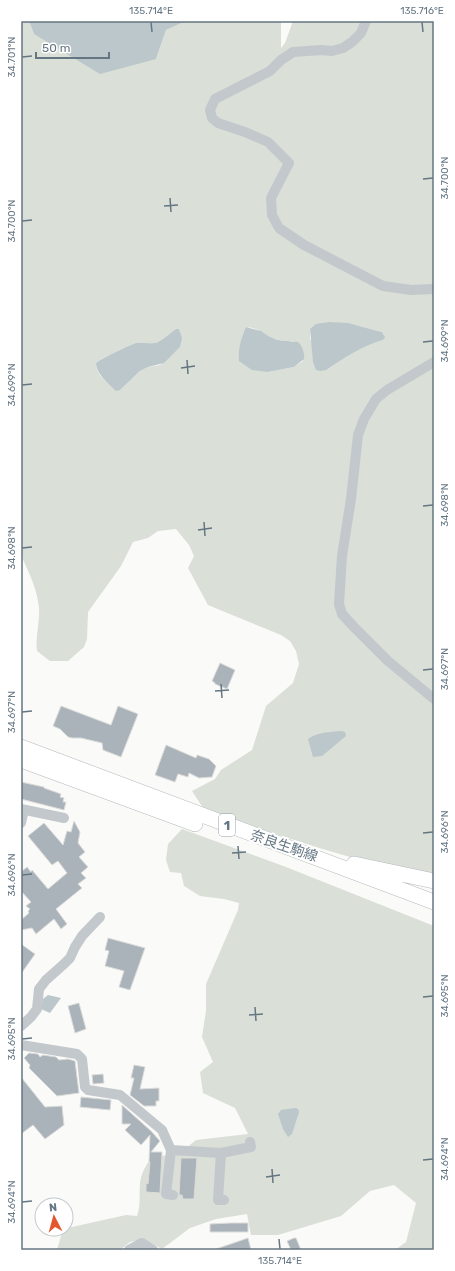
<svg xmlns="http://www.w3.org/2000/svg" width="455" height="1271" font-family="Rubik,'Noto Sans JP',sans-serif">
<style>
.green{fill:#dadfd7;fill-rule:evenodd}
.water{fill:#bbc7cb}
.building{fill:#aab3b9;stroke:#dcdcda}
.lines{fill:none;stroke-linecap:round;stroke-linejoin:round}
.primary-casing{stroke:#b5babe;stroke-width:16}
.minor{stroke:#c3c8cc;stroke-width:10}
.primary{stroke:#fff;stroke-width:15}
.ticks{fill:none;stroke:#657683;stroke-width:1.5}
.labels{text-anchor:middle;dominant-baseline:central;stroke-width:4;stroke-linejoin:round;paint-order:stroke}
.shield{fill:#fff;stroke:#939fa8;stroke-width:1}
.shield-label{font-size:13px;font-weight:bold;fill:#657683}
.street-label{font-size:14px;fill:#657683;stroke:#fff}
.neatline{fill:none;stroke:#657683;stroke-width:1.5}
.ticks-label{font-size:10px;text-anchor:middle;fill:#657683}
</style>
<rect width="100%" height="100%" fill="#fafaf8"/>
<path class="green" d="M21 21H29L34 34 156 59 166 30 186 21H281V48L285 43 293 21H434V875L350 857 316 847 205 811 192 791 215 779 221 770 252 750 266 706 293 683 299 664 296 651 290 641 281 635 208 605 188 568 194 556 189 545 176 529 158 531 148 538 133 542 121 566 88 612 87 639 84 647 68 661H50L37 651C35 637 40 623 39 608 37 588 29 573 21 555ZM355 325 382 332 384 335 383 340C362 346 344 357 326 369L310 339V329ZM246 327C259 328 261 333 271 338 278 341 286 341 294 341L303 361 294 367 268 372 240 348 242 336ZM176 329 179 330 180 332V347L160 365 148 367 140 371 120 390C109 385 96 376 96 363 101 359 129 345 136 343 143 342 151 345 158 342 164 339 170 333 176 329Z
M182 829 286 867 434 926V1250H395L406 1242 416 1203 394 1185 370 1191 341 1216 278 1235H251L247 1214 216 1219 190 1228 162 1249 144 1239 130 1242 120 1250H57L63 1229 126 1215 137 1216C141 1205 139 1195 140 1184 141 1171 148 1162 156 1153L164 1156 180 1153 196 1140 248 1134 235 1108 203 1093 200 1072 213 1062 202 1037 206 1011V984L238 910 239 903 224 899 200 896 184 886 181 873 170 872 166 860 168 844Z"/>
<path class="water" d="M29 21H186L166 30 156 59 100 74 34 34Z
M329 322 348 323 378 331 382 332 385 337 383 340C362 346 345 357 326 370L321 371 316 370 313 362 310 329 316 324Z
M246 327 261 331 268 336 277 340 298 342C302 345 305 354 304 359L294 367 268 372 252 370 239 361C238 350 241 337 246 327Z
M176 329H179L182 338 180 347 164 363 148 367 140 371 120 390 116 391C109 384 96 374 96 363 101 359 129 345 136 343 143 342 151 345 158 342 164 339 170 333 176 329Z
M341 731 345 732 346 736 322 756 313 757 308 739C317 732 331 732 341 731Z
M48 995 61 998 50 1013 41 1009 43 999Z
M295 1108 298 1109 299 1112 292 1134 288 1137 283 1129 278 1114 281 1110Z"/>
<path class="building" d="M220 663 235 670 227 689 215 684V683L212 681Z
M61 706 111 725 118 706 138 714 121 757 103 750 102 743 81 738H72L68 737 60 729 53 726Z
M166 745 196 758 197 755 209 759 216 766 212 777 199 778 189 773 188 777 178 774 175 782 155 775Z
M21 782 44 787V788L61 794 60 797 64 798 63 802H66L64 810 21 799Z
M74 821 80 832 78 843 85 852 79 857 88 867 81 873 86 878 78 884 82 888 56 909 67 924 61 929 54 919 36 934 32 928 21 930V920L29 913 28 911 30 909 26 906 31 902 21 891V872L27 867 31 872 32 870 48 889 67 873 58 861 52 865 28 836 44 823 63 845 67 831 71 832Z
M108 938 145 948 130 990 119 987 124 971 105 966 109 951 105 950Z
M21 944 35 954 21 974Z
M79 1003 86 1029 75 1033 68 1006Z
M29 1053 38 1054 40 1057 43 1055 56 1057 59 1060 68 1059 75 1061 79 1093 57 1096 29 1068 30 1065 24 1058Z
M134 1065 145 1067 140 1089 159 1088V1101H156V1106H144L130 1095 134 1078H131Z
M103 1074 104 1083 93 1084 92 1075Z
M21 1077 45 1107 62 1106 64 1125 45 1139 33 1125 21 1134Z
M81 1097 111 1100 110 1110 80 1107Z
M122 1105 151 1131 160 1141 151 1152H162L160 1193 146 1192V1183L148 1184 150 1162H149L150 1135 141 1145 125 1130 131 1124H122Z
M181 1158H197L194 1199H183L182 1195H179Z
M231 1223H248V1232H210V1224Z
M248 1238 251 1250H217L216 1249Z
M294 1238H296L301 1250H291L287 1241Z"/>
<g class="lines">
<g class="primary-casing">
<path id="primary" d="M21 747 434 902
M21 760 195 824
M354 864 434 881"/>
</g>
<path class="minor" d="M366 21 361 33 352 42 343 48 332 51 321 50 293 52 281 60 270 71 215 99 210 110 212 118 218 123 245 132 268 142 289 163 271 198 272 215 279 228 304 245 383 286 411 290 434 289
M434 362 387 390 376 399 364 419 358 435 351 499 342 556 339 604 342 614 354 627 388 661 434 699
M21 809 64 818
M21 823 24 810
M21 1026 31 1017 37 1009 39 989 46 980 64 964 70 958 75 947 82 936 100 917
M21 1045 77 1054 82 1059 85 1087 88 1090 120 1095 162 1130 171 1150 221 1153 251 1147 250 1142
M171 1150 166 1194 173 1195
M221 1153 218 1200H224
M129 1250 142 1243 153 1250"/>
<use href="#primary" class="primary"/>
</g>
<path class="ticks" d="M151 22 152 32M422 22 423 32M22 57 32 56M423 179 433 178M170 198 171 212M164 206 178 205M22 221 32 220M423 342 433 341M187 360 188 374M181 368 195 366M22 385 32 384M423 506 433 505M204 522 205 536M198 530 212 528M22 548 32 547M423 670 433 669M221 684 222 698M215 691 229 690M22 712 32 711M423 833 433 832M238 846 239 859M232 853 246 852M22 875 32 874M423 997 433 996M255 1007 256 1021M249 1015 263 1014M22 1039 32 1038M423 1160 433 1159M272 1169 273 1183M266 1177 280 1175M22 1202 32 1201M279 1239 280 1249"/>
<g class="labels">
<rect class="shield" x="219" y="814" width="16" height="22" rx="3"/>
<g class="shield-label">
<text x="227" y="825">1</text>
</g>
<g class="street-label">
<text transform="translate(284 846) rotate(19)">奈良生駒線</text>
</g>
</g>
<rect width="455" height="1271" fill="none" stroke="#ffffff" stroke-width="44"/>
<g transform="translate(54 1217) rotate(354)"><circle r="19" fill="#ffffff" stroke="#c1c8cd"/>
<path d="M0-3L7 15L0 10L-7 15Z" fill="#e4572e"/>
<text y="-6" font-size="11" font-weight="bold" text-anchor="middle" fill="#657683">N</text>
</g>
<path d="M36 52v6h73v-6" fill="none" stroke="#657683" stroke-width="2"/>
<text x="42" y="52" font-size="12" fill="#657683" stroke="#ffffff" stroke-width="3" paint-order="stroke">50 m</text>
<rect x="22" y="22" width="411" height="1227" class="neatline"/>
<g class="ticks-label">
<text x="151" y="14">135.714°E</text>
<text x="422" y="14">135.716°E</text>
<text transform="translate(11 57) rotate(-90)" y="4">34.701°N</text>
<text transform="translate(444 178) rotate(-90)" y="4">34.700°N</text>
<text transform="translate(11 221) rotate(-90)" y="4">34.700°N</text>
<text transform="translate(444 341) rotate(-90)" y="4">34.699°N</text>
<text transform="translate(11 385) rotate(-90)" y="4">34.699°N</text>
<text transform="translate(444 505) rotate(-90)" y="4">34.698°N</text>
<text transform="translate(11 548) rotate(-90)" y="4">34.698°N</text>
<text transform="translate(444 669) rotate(-90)" y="4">34.697°N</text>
<text transform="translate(11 712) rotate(-90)" y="4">34.697°N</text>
<text transform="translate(444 832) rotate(-90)" y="4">34.696°N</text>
<text transform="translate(11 875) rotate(-90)" y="4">34.696°N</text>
<text transform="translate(444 996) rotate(-90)" y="4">34.695°N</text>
<text transform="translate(11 1039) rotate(-90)" y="4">34.695°N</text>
<text transform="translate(444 1159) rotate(-90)" y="4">34.694°N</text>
<text transform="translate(11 1202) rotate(-90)" y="4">34.694°N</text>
<text x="280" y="1264">135.714°E</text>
</g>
</svg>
